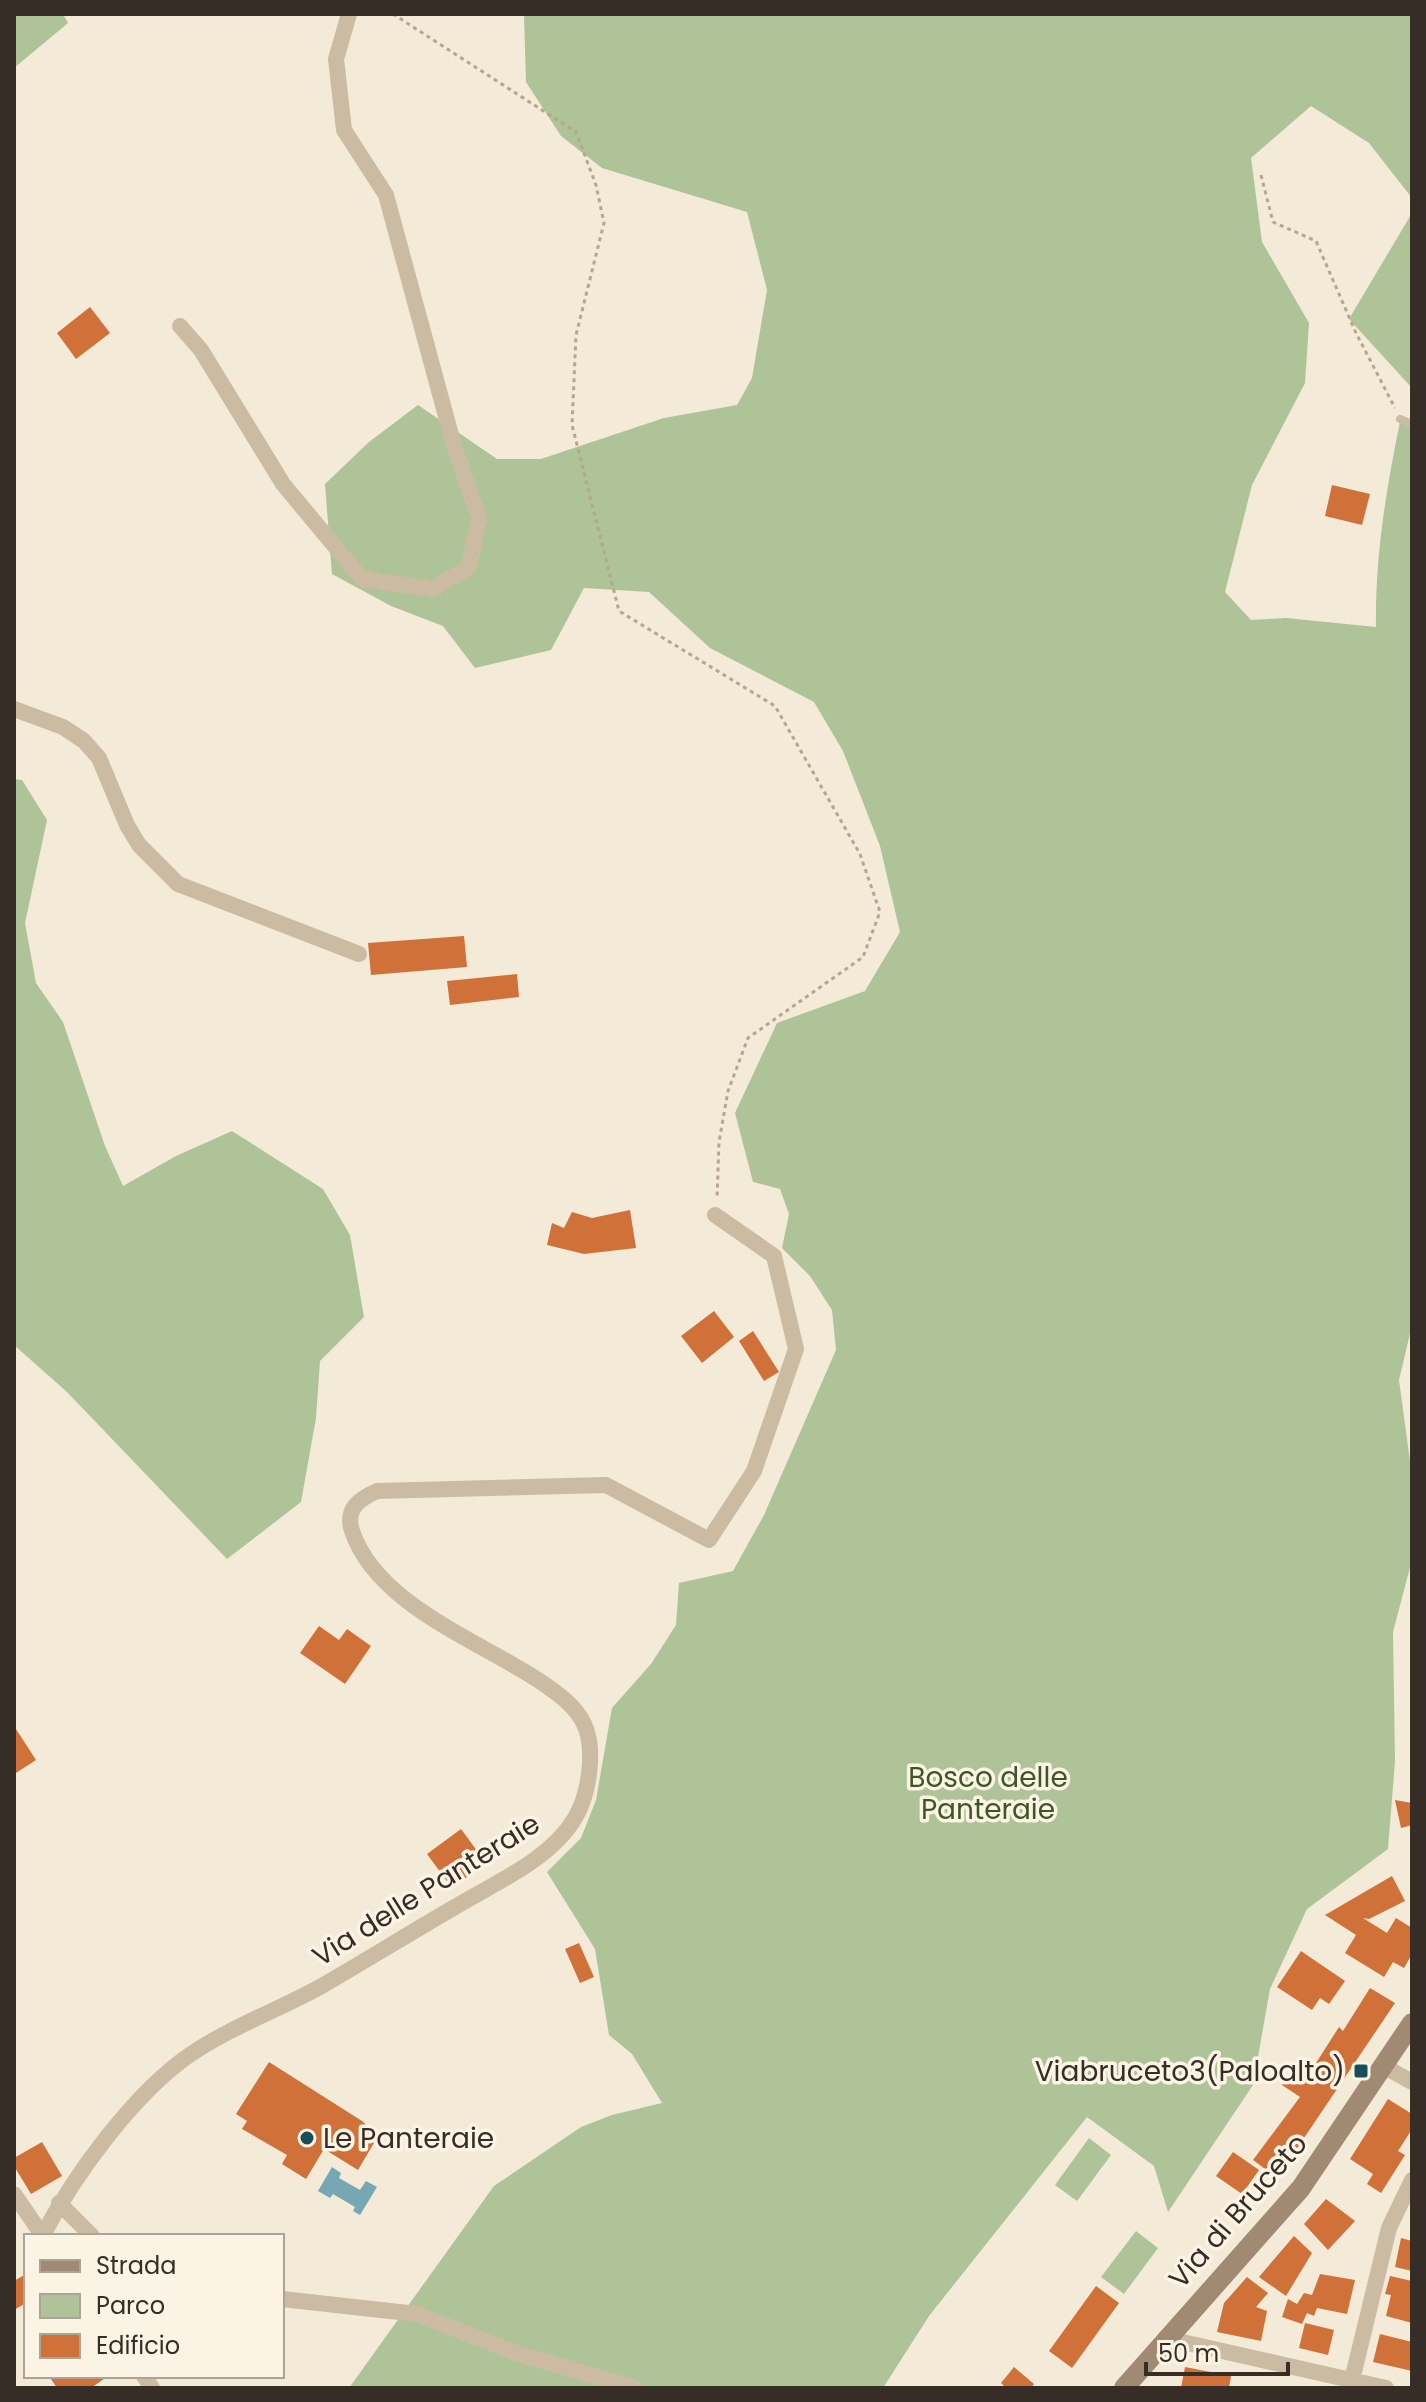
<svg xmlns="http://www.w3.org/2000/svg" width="1426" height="2402" font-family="Poppins,sans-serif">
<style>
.green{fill:#aec397}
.water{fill:#75a8b2}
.building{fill:#d07139}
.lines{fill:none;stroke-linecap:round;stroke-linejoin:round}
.path{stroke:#b8a58d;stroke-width:3;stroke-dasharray:4 4;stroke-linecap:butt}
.service{stroke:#ccbba3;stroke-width:8}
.minor{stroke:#ccbba3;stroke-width:16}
.secondary{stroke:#a08a74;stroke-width:20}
.poi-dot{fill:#184d5b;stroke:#fbf3e4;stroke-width:3}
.labels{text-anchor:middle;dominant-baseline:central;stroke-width:7;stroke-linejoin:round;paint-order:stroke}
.park-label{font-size:28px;fill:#3f5627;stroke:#fbf3e4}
.street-label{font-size:28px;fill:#362d26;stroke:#fbf3e4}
.poi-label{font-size:28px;fill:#362d26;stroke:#fbf3e4;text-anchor:end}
</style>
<rect width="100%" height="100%" fill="#f3ead8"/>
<path class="green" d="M14 14H63L68 23 14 68Z
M524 14H1412V198L1369 143 1311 106 1251 158 1262 242 1309 323 1305 383 1252 485 1225 592 1251 620 1286 618 1376 627C1375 557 1386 490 1400 422L1412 427V1325L1399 1380 1412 1476V1560L1393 1632 1395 1761 1388 1849 1307 1909 1270 1989 1253 2085 1168 2212 1154 2166 1087 2117 929 2316 883 2388H349L494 2186 581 2127 612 2115 662 2103 632 2054 609 2035 595 1949 547 1872 581 1838 596 1800 612 1708 651 1664 676 1625 679 1583 733 1571 764 1515 836 1350 832 1310 810 1276 782 1248 789 1214 780 1189 753 1182 735 1113 777 1023 865 991 900 932 880 846 843 751 814 702 710 648 649 592 584 588 551 650 475 668 443 626 391 606 332 574 325 484 369 442 418 405 497 459H541L664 418 737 405 752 378 767 290 747 212 602 168 561 136 526 82Z
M1412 213V388L1349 319Z
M14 779 22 780 47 820 25 923 36 983 63 1022 105 1146 123 1186 176 1156 232 1131 323 1189 350 1235 364 1317 320 1361 316 1418 301 1502 227 1559 67 1392 14 1345Z
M1089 2138 1111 2155 1077 2201 1055 2185Z
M1136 2231 1158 2248 1124 2294 1101 2277Z"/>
<path class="water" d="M332 2167 341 2173 339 2178 360 2190 366 2181 377 2187 360 2215 353 2211 355 2207 333 2194 330 2198 318 2191Z"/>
<path class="building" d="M90 307 110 333 76 359 57 333Z
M1332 485 1370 494 1362 525 1325 516Z
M464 936 467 967 371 975 368 943Z
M517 974 519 997 450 1005 447 981Z
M630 1210 636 1248 584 1254 547 1245 552 1223 564 1228 572 1212 592 1218Z
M714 1311 734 1337 702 1363 681 1336Z
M753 1331 779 1372 764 1381 739 1341Z
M319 1626 339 1640 347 1629 371 1646 345 1684 300 1653Z
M14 1726 36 1760 16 1773 14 1770Z
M1395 1800 1412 1803V1825L1401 1828Z
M461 1829 486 1863 452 1888 427 1854Z
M1392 1876 1405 1901 1369 1919 1363 1918 1387 1933 1396 1918 1412 1928V1954L1404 1968 1393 1962 1384 1977 1345 1953 1356 1935 1325 1915Z
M579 1943 594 1977 580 1983 565 1949Z
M1301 1951 1345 1981 1329 2004 1320 1998 1312 2010 1277 1987Z
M1370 1988 1395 2003 1277 2178 1253 2160 1300 2097 1282 2085 1294 2068 1307 2077 1339 2027 1343 2031Z
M269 2062 362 2121 378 2136 358 2170 324 2149 306 2179 282 2164 287 2155 242 2129 247 2121 236 2114Z
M1388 2099 1412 2114V2129L1398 2151 1405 2155 1381 2193 1367 2184 1373 2174 1350 2159Z
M42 2142 62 2176 31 2194 14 2166V2158Z
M1233 2152 1259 2170 1242 2194 1216 2176Z
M1326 2199 1355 2221 1328 2250 1304 2224Z
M1294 2236 1312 2253 1286 2296 1259 2277Z
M1401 2238 1412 2241V2271L1395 2267Z
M26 2274V2303L14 2310V2281Z
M1320 2274 1355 2280 1347 2314 1317 2308 1314 2316 1307 2313 1302 2324 1282 2317 1288 2299 1297 2304 1304 2293 1312 2295Z
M1390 2276 1412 2281V2323L1386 2316 1391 2295 1385 2294Z
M1247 2277 1268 2293 1256 2307 1267 2311 1261 2341 1217 2332 1224 2303Z
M1096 2286 1119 2303 1072 2368 1049 2351Z
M1305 2323 1334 2330 1328 2355 1299 2348Z
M1380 2334 1412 2342V2371L1373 2362Z
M1014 2367 1034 2384 1031 2388H1006L1001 2383Z
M1185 2367 1231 2376 1229 2388H1181Z
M49 2376H108L91 2388H57Z"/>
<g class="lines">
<path class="path" d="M393 14 576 132 596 185 604 223 576 335 572 425 619 611 775 706 860 854 880 912 863 957 748 1038 728 1091 719 1142 717 1199
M1261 175 1273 222 1316 241 1356 333 1395 408"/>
<path class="service" d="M1400 419 1412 424"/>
<path class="minor" d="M180 326 201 350 283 484 362 579 433 589 469 567 479 518 454 446 386 195 344 130 336 59 349 14
M14 709 63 727 84 741 99 758 127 825 139 845 178 884 359 954
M1385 2067 1412 2082
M14 2194 43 2236
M59 2203 92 2236
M43 2235C74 2175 135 2092 191 2054 231 2027 278 2010 320 1987 365 1961 410 1933 455 1907 496 1882 550 1860 575 1818 589 1795 596 1749 584 1724 576 1706 557 1693 541 1682 480 1641 377 1605 352 1531 345 1509 359 1499 377 1491L606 1485 709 1540 754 1471 796 1349 774 1256 715 1215
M282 2299 417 2314 516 2353 635 2388
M1165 2338 1386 2388
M144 2376 152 2388
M1352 2380 1389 2228 1412 2180"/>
<path class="secondary" d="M1124 2388 1301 2188 1412 2023"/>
</g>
<g class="poi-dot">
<rect x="1353" y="2063" width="16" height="16" rx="4"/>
<circle cx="307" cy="2138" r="8"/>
</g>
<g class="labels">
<g class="park-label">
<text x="988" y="1777">Bosco delle<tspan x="988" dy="32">Panteraie</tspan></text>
</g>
<g class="street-label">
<text transform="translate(426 1890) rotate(-32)">Via delle Panteraie</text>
<text transform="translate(1238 2211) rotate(-49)">Via di Bruceto</text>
</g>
<g class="poi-label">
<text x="1345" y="2071">Viabruceto3(Paloalto)</text>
<text x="323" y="2138" text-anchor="start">Le Panteraie</text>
</g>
</g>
<rect width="1426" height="2402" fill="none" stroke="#362d26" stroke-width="32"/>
<rect x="24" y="2234" width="260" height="144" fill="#fbf3e4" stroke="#aca498" stroke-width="2"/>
<rect x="40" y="2260" width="40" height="12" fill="#a08a74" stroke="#aca498" stroke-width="2"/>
<text x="96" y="2274" font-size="24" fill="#362d26">Strada</text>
<rect x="40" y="2294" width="40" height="24" fill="#aec397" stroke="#aca498" stroke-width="2"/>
<text x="96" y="2314" font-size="24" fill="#362d26">Parco</text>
<rect x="40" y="2334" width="40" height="24" fill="#d07139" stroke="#aca498" stroke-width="2"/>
<text x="96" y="2354" font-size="24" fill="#362d26">Edificio</text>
<path d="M1146 2362v12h142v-12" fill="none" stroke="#362d26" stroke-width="4"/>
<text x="1158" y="2362" font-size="24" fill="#362d26" stroke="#fbf3e4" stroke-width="6" paint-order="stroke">50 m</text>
</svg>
